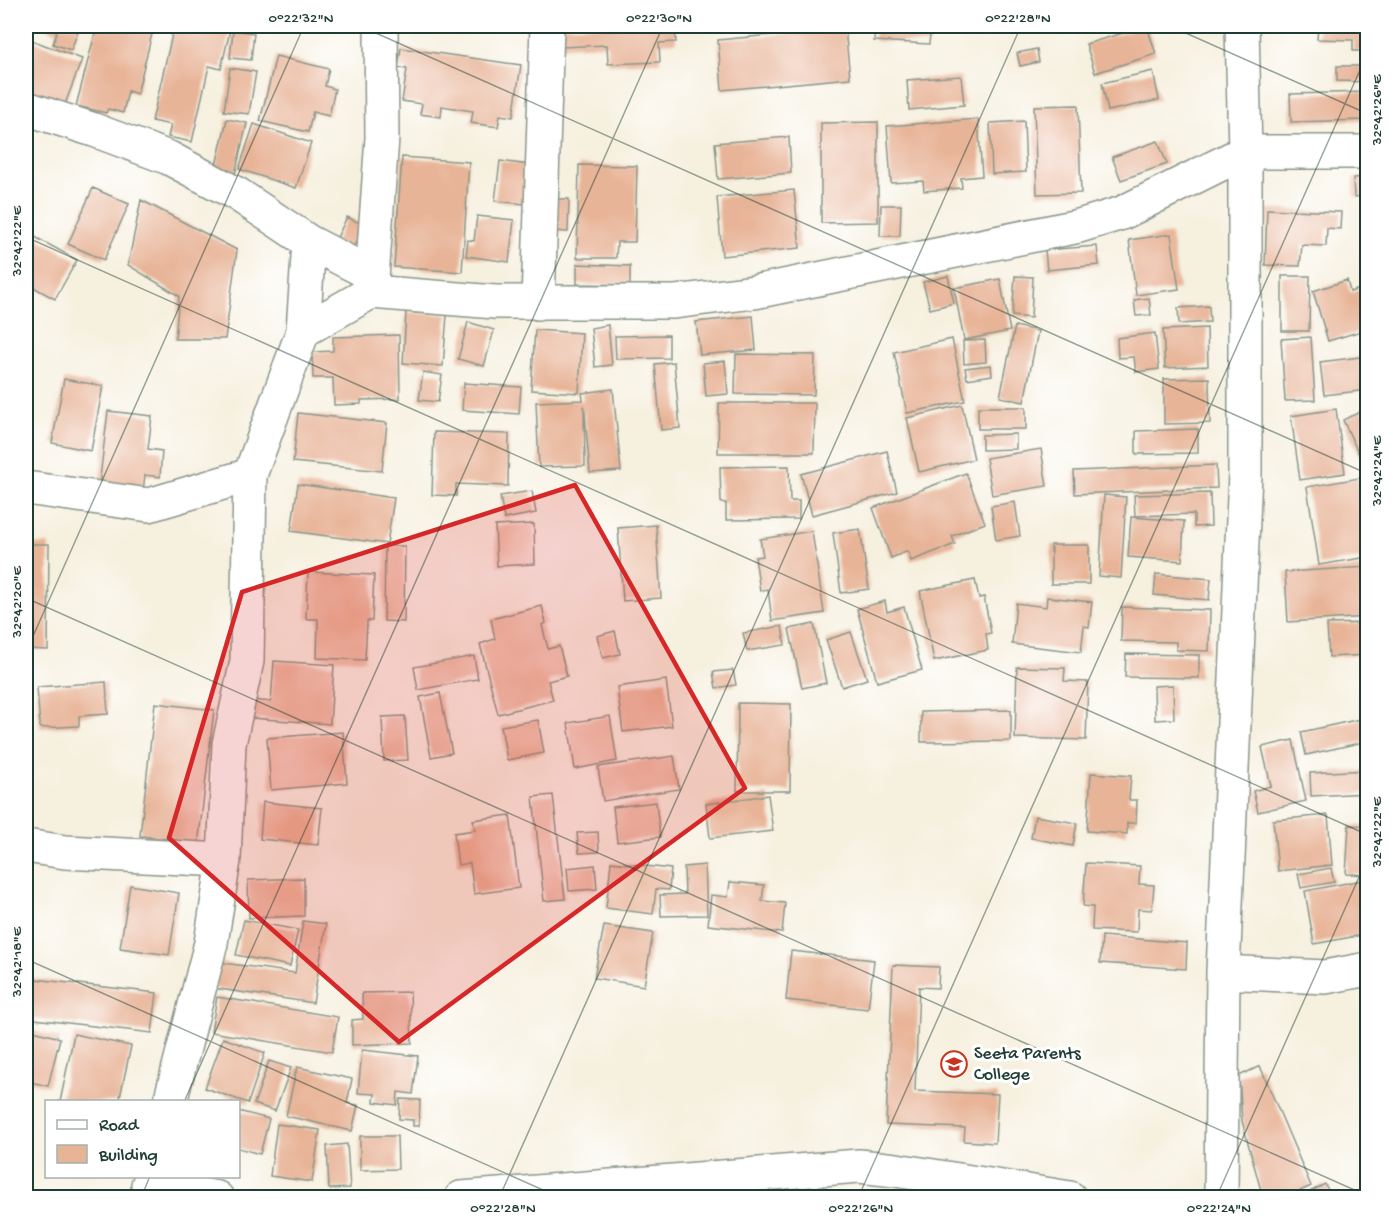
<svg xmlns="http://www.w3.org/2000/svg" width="1393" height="1223" font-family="'Gochi Hand',sans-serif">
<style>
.building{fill:#e8b497}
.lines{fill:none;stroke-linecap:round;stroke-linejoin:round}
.minor-casing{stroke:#8a968a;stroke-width:36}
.minor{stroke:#fff;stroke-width:33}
.marked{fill:#d62828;fill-opacity:0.2;stroke:#d62828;stroke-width:4.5;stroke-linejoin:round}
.ticks{fill:none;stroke:#1f3d34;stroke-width:1.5;stroke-opacity:0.45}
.labels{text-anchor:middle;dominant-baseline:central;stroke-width:6;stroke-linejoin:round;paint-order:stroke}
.poi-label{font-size:18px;fill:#1f3d34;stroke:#fff;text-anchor:start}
.neatline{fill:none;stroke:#1f3d34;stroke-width:2}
.ticks-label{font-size:15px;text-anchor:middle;fill:#1f3d34}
</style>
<rect width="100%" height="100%" fill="#fff"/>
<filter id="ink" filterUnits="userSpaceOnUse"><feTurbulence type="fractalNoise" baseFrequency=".0167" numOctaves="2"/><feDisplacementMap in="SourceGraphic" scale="12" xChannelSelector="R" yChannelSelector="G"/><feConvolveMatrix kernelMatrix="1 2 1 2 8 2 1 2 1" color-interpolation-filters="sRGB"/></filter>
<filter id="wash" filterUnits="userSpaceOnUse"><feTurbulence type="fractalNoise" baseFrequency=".008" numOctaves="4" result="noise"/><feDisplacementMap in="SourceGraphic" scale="24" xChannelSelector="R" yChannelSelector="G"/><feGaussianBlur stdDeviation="1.35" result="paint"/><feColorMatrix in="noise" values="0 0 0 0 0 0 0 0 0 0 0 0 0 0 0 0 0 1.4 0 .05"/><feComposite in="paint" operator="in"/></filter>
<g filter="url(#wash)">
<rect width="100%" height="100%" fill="#f6f0df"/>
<g id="blocks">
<path class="building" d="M41 26H80L71 50 53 44 57 32Z
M97 26H154L137 94 128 91 123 113 108 109 106 113 76 106Z
M174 26H231L221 69 209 66 192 142 168 137 171 125 152 121Z
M560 26H675L676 42 659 43 660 62 608 64 607 45 561 47Z
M875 26H931L929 44 874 41Z
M1147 26 1156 54 1095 73 1086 44Z
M1318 26H1368V51H1353V40L1317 39Z
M845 28 850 78 722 90 718 40Z
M233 30 254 33 251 60 230 58Z
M26 38 82 59 64 107 26 92Z
M401 48 521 65 513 117 500 115 498 127 471 123 473 111 442 106 441 117 420 114 422 104 402 101 407 69 398 68Z
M1037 49 1039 62 1020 66 1017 53Z
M276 56 329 69 325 86 335 89 329 116 313 112 308 132 260 121Z
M1337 66H1368V82L1337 81Z
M230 68 256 72 249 114 224 111Z
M1153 71 1159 100 1108 111 1102 83Z
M961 76 964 105 909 110 907 80Z
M1367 92V120L1291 122 1290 94Z
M1078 105 1081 193 1037 194 1034 106Z
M227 119 247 123 235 174 215 170Z
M978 119 982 176 961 178 962 188 924 191 923 181 891 183 887 126Z
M1024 121 1026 172 992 174 990 123Z
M878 122V222L821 223V123Z
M254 124 311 143 296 188 239 169Z
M789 137 791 173 718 179 715 143Z
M1158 141 1167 164 1121 180 1112 157Z
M402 157 469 162 462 272 394 267Z
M500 161 530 165 524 204 495 201Z
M579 165 637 166 635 242H617L616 258H577Z
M1368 177V198H1364L1363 196 1354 197 1353 178Z
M93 188 129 204 104 260 68 244Z
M794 190 800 248 722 256 717 197Z
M552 199H569L568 232 551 231Z
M141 200 237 250 225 339H175L179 296 128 265Z
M881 205H901L900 236H880Z
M1267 209 1341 212 1340 229 1327 228 1326 246 1302 245 1300 266 1265 265Z
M477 216 514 220 509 262 466 256 468 240 474 241Z
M347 217 373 229 365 247 356 242 350 255 333 246Z
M26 232 77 260 55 299 26 283Z
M1171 234 1179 289 1136 295 1129 240Z
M1097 246 1099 265 1047 270 1045 250Z
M577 264 630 266V285L577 284Z
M948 276 954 303 930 309 923 282Z
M1015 276 1033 277 1031 318 1012 316Z
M1282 276H1310L1309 331H1282Z
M1000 279 1010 331 964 340 954 288Z
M1347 280 1350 292 1366 287 1368 329 1328 341 1313 291Z
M1149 298 1151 315 1136 316 1134 300Z
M1209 306 1210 322 1179 324 1178 308Z
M406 312 447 315 443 366 403 363Z
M753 316 756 350 700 355 696 322Z
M468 322 494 330 484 366 458 359Z
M608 325 612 365 595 367 591 328Z
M1015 326 1038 331 1024 402 1000 397Z
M1207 328 1208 366 1165 368 1163 330Z
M535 330 582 333 579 393 531 390Z
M1155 333 1159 369 1136 372 1134 357 1118 358 1117 338Z
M399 335 400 399 361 400V404L334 405 333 378H313L312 352 333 351V337Z
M669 335V358L616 359 615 336Z
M1311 337 1315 400 1285 401 1281 339Z
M952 339 965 401 907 413 894 352Z
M985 340 986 362 964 364 963 341Z
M736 354 815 355 814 395 735 394Z
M1368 356V390L1324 395 1320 362Z
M725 361 728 394 706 396 703 363Z
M674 362 680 428 661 430 655 364Z
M991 365 992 375 967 379 965 368Z
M423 372 442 375 438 402 419 400Z
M1209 378 1210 423 1164 424V379Z
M64 379 103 386 91 451 52 443Z
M464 383 521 387 519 414 462 410Z
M613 389 621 471 590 473 584 405 585 466 539 467 536 402 583 400 582 393Z
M719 403H815L814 453H718Z
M962 405 974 459 919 472 907 418Z
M978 407H1026V429H978Z
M1368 408V466L1365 467 1343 420Z
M1336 409 1345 473 1300 480 1291 416Z
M108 411 152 416 148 449 162 451 160 477 145 475 143 491 99 486Z
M298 413 387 423 382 471 293 462Z
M1198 429V453L1136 454V431Z
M434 432 509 434 508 486 456 484V496L432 495Z
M1016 434V449L982 450V435Z
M1041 449 1047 486 992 495 986 458Z
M887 451 897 492 812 515 801 474Z
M1216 465 1217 488 1075 494 1074 471Z
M789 466 790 501H799V519L726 520V503H721L720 467Z
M966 473 985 523 952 536 955 544 911 561 908 551 891 558 873 508Z
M1365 477 1368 492V557L1319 565 1307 487Z
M298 484 394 498 387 544 291 531Z
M532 491 536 513 504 519 500 496Z
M1210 493 1211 526 1194 527V514L1135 516 1134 495Z
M1104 495 1126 497 1121 578 1099 576Z
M1015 502 1020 536 996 540 991 506Z
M1131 517 1184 521 1182 561 1128 557Z
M534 524 535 564 497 566 495 526Z
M656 525 661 598 623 601 618 528Z
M860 529 869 589 841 593 833 533Z
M812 531 824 613 772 621 768 589 760 591 755 557 763 556 760 539Z
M26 544H49L48 650 26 649Z
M1051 545H1089V584H1051Z
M385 546H405L404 622 384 621Z
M1368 567V617L1288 622 1285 572Z
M308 572 374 575 372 621H367L365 660 317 658 318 619H306Z
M1156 574 1211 579 1209 600 1154 595Z
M975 580 979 598 984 597 991 633 986 634 988 650 934 661 920 591Z
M1047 597 1092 602 1089 627 1084 626 1081 652 1012 644 1016 603 1046 607Z
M885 601 887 612 904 607 922 670 877 682 857 609Z
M542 606 546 623 542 625 548 649 559 646 567 676 548 681 553 700 498 714 480 644 495 639 491 619Z
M1122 607 1210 610 1209 651 1176 650V642L1121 641Z
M1368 623V655L1329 657 1327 624Z
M814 624 826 683 802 688 789 629Z
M782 626 785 645 747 651 743 633Z
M615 631 620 654 603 658 597 636Z
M851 632 867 679 842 687 826 640Z
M1126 654 1199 655V678L1125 677Z
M474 656 478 679 418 690 414 667Z
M274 661 334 665 330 724 251 718 253 700 271 702Z
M1017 667 1065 668 1064 681 1088 682 1086 740 1015 738Z
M733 670 736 685 716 688 713 672Z
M666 680 672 726 623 732 617 687Z
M106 682 108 714 79 716V726L40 728 37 687Z
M1173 685 1174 719 1155 720 1154 686Z
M440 693 452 753 431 757 420 697Z
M155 703 214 710 197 854 175 851 176 840 140 836Z
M738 703 791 704 790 791H737Z
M1011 710V741L921 742V712Z
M405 716 408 760 384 761 382 717Z
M610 716 617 761 575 769 568 723Z
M1365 718 1368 741 1306 755 1301 732Z
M538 720 544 753 507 760 501 726Z
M343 732 347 783 271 790 267 738Z
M1293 740 1306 801 1258 812 1253 791 1271 786 1262 747Z
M674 756 679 789 603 801 598 767Z
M1368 770V793L1311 796 1310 773Z
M1091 773 1131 776 1129 800H1137L1136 823H1127V834L1087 831Z
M553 795 565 899 544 901 533 797Z
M768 795 773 831 710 838 706 804Z
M263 802 322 808 318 845 260 839Z
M656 802 660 837 617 842 613 807Z
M510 815 519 888 474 894 470 863 458 865 454 833 475 830 473 820Z
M1328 815 1332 865 1278 871 1273 820Z
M1035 816 1077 823 1073 846 1031 838Z
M1349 825 1368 826V875L1346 874Z
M598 832 599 852 579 853 577 833Z
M611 862 671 869 669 890 656 889 653 914 606 908Z
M1086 863 1140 866 1139 884 1154 885 1152 910 1138 909 1137 932 1092 930 1093 907 1083 906Z
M595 865 597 889 569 891 567 868Z
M705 865 707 915 661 916 660 895 685 894 684 867Z
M1331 868 1334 882 1301 888 1298 874Z
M304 878V916L249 918 248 880Z
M1368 879V934L1314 944 1305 891Z
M730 882 764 885 762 901 785 903 782 933 708 925 711 895 728 897Z
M130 885 179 893 169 955 120 948Z
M244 920 298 930 290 966 236 955Z
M303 921 326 924 313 1003 213 988 217 962 295 973Z
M604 926 653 933 644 986 594 978Z
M1102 936 1187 943 1186 969 1100 963Z
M791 951 874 960 868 1009 786 1000Z
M893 965 939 967 938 988 919 987 915 1091 998 1094 995 1143 964 1141 965 1128 886 1125Z
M26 978 157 993 152 1033 26 1018Z
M410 992 412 1043 352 1045V1020L363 1019 362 993Z
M217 997 338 1017 332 1052 211 1032Z
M26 1029 60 1038 48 1086 26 1081Z
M74 1034 131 1046 119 1102H60Z
M223 1038 265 1053 248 1103 205 1088Z
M362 1050 418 1056 413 1094 398 1092 397 1105 374 1102 375 1094 358 1093Z
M269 1061 291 1068 275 1111 254 1104Z
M1260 1066 1311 1186 1285 1198H1263L1242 1121 1239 1076Z
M297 1067 352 1079 347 1103 358 1105 352 1131 286 1116Z
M400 1099 420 1100 419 1126H413V1120L399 1119Z
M238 1111 269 1119 260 1154 238 1148Z
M277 1124 320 1130 312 1182 270 1176Z
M360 1136H397L398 1169 360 1170Z
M347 1144 350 1188 329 1189 327 1146Z
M1325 1184 1332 1198H1298Z
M812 1192 838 1196V1198H810Z"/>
</g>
</g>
<g filter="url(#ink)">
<use href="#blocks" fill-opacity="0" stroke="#8a968a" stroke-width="1.5"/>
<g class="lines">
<g class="minor-casing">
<path id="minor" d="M26 108 94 130 169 158 237 194 309 242 371 274V292L495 302H674L754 292 1079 226 1122 213 1245 152H1368
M538 303 547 26
M303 331 371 292 382 138 381 26
M26 488 149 505 250 475
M26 846 65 852 224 860
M1223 972 1325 977 1368 969
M170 1102 211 943 224 860 229 744 247 661 250 475 303 331 309 242
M148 1185 217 1198
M461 1198 859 1166 896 1170 1070 1198
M1221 1198 1223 972 1245 474V152L1242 26"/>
</g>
<use href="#minor" class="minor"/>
</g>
</g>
<path class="marked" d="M575 485 745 788 399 1042 169 838 242 592Z"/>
<path class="ticks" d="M360 26 1368 474M1170 26 1368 114M26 237 1368 835M26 598 1368 1196M26 652 304 26M26 959 561 1198M184 1102 663 26M141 1198 150 1176M499 1198 1021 26M858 1198 1368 52M1216 1198 1368 857"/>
<defs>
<g id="school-ring" transform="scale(1.35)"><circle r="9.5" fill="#fff" stroke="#c8321e" stroke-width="1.5"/><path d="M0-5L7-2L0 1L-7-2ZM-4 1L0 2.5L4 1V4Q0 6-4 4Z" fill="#c8321e"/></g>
</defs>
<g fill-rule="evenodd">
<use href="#school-ring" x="954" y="1064"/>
</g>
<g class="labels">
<g class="poi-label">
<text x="974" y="1054">Seeta Parents<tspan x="974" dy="21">College</tspan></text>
</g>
</g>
<rect width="1393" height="1223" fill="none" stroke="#fff" stroke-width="66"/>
<rect x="45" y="1100" width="195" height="78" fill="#ffffff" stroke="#a5b1ae" stroke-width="1.5"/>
<rect x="57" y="1120" width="30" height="9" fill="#ffffff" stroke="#a5b1ae" stroke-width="1.5"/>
<text x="99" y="1130" font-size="18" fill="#1f3d34">Road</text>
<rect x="57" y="1145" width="30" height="18" fill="#e8b497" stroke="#a5b1ae" stroke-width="1.5"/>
<text x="99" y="1160" font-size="18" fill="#1f3d34">Building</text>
<rect x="33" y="33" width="1327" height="1157" class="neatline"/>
<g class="ticks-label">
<text x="301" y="22">0°22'32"N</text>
<text x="659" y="22">0°22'30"N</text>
<text x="1018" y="22">0°22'28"N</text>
<text transform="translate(1376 110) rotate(-90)" y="5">32°42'26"E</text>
<text transform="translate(16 241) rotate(-90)" y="5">32°42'22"E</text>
<text transform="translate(1376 471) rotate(-90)" y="5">32°42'24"E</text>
<text transform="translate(16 602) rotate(-90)" y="5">32°42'20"E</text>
<text transform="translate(1376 832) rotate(-90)" y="5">32°42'22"E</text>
<text transform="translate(16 962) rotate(-90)" y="5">32°42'18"E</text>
<text x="503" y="1212">0°22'28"N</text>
<text x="861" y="1212">0°22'26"N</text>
<text x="1219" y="1212">0°22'24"N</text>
</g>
</svg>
